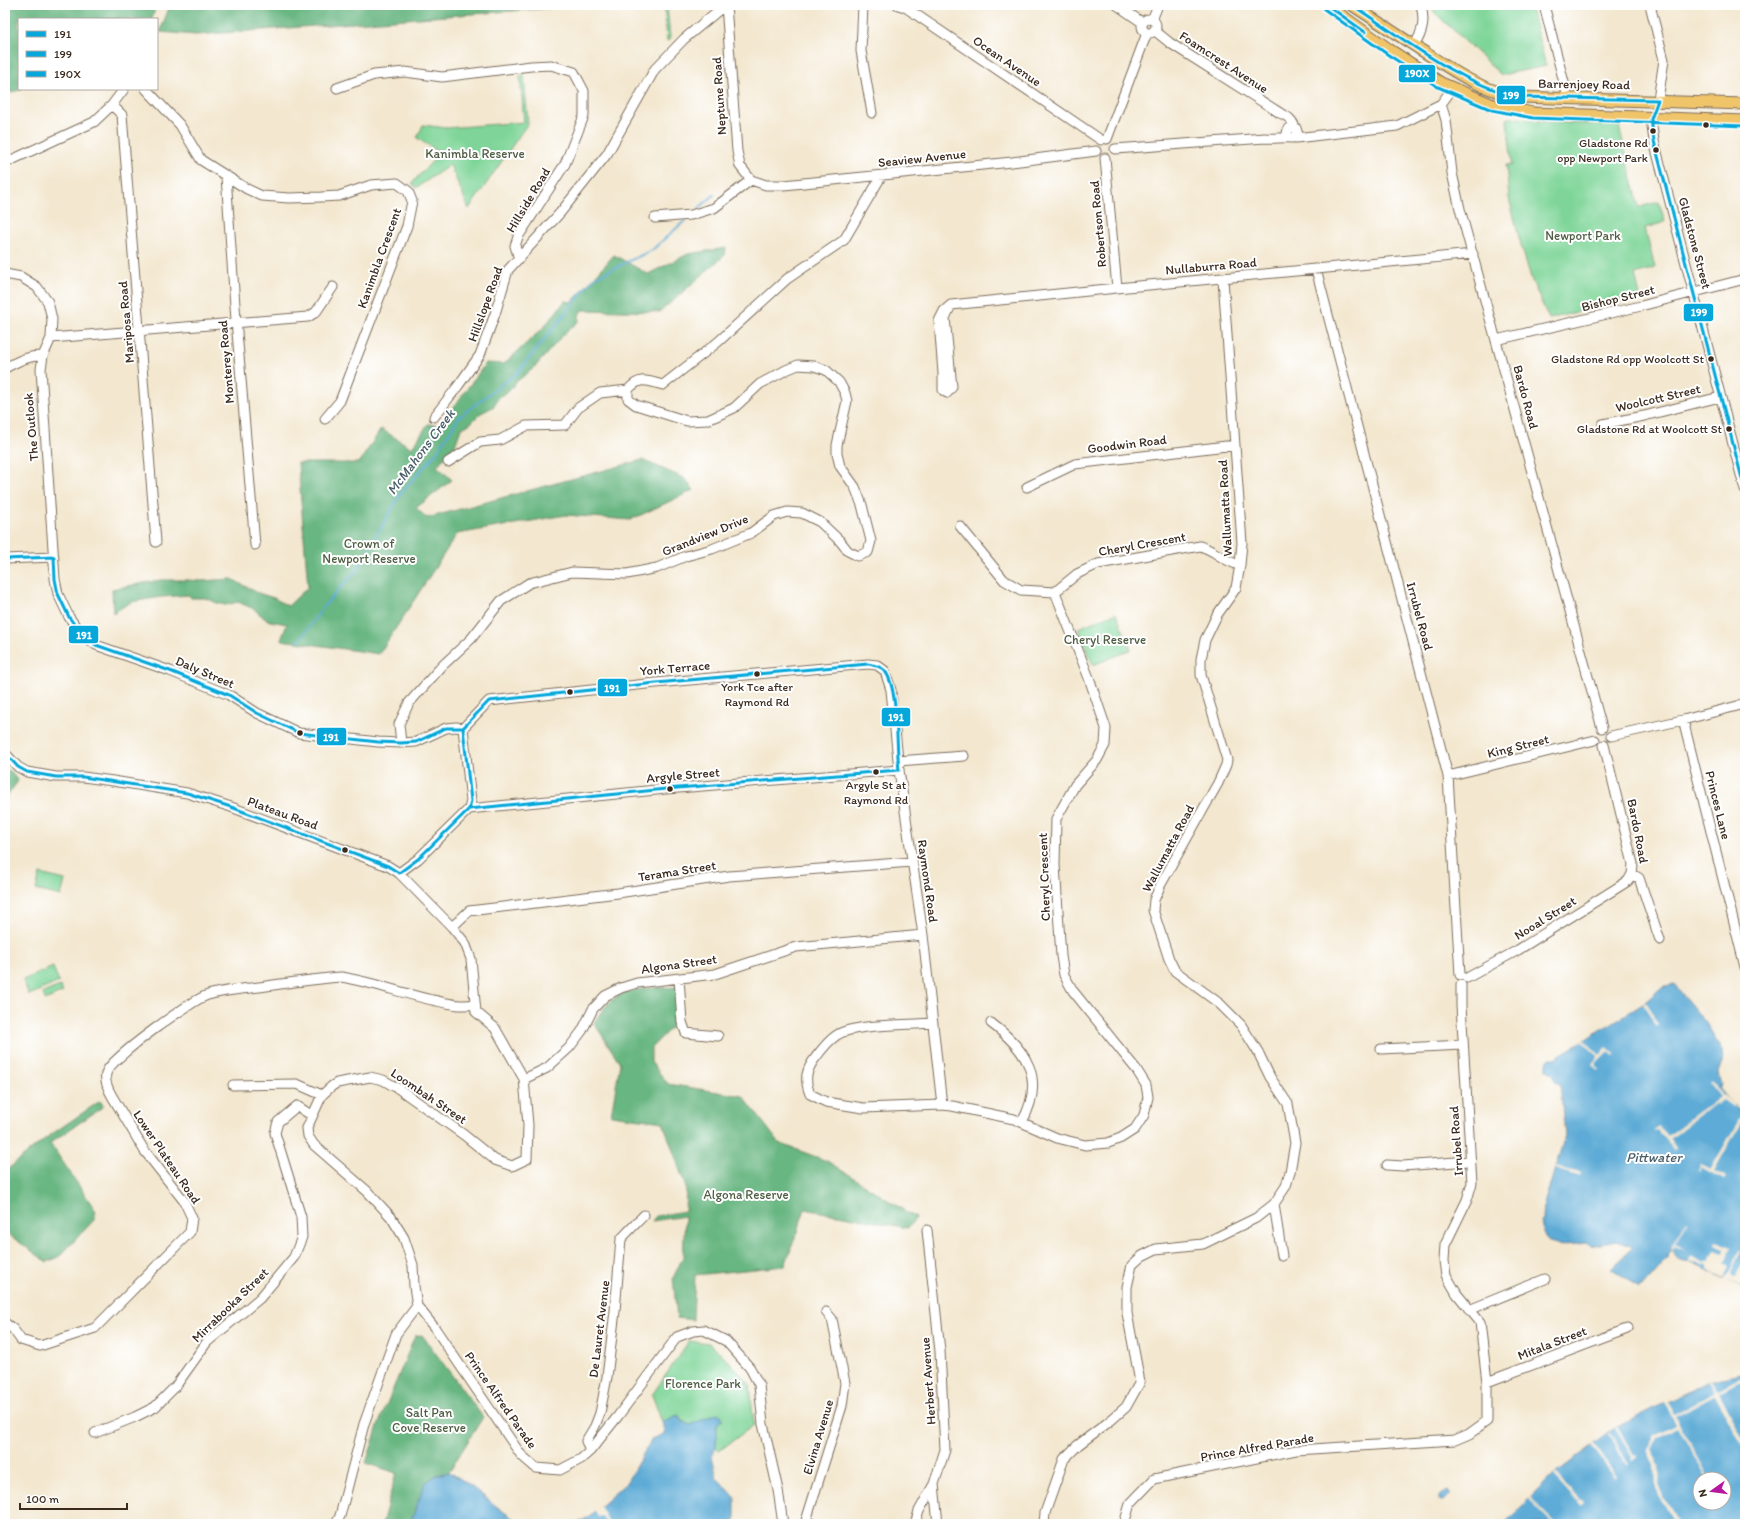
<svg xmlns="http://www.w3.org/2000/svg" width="1750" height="1529" font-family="Itim,sans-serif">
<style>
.green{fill:#7fd599;stroke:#5d805c}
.forest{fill:#67b681;stroke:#517050}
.water{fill:#5dabd6;stroke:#4c6a7a;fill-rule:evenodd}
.pier{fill:#f3e7cf}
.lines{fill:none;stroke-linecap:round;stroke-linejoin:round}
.stream{stroke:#5dabd6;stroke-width:2}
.minor-casing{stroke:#7b6c5c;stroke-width:11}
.major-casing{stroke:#7b6c5c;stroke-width:13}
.minor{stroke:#fff;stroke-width:9}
.major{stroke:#f0c469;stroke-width:11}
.bus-1-casing{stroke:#fff;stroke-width:6}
.bus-2-casing{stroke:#fff;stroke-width:6}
.bus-3-casing{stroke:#fff;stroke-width:6}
.bus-1{stroke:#06a7da;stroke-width:3}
.bus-2{stroke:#06a7da;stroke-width:3}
.bus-3{stroke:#06a7da;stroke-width:3}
.bus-dot{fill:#3b2a1e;stroke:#fff;stroke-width:1.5}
.labels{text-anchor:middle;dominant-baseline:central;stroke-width:4;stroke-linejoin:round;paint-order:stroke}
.bus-label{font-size:12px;fill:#3b2a1e;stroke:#fff;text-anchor:end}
.street-label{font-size:13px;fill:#3b2a1e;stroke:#fff}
.park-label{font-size:13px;fill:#4f5d43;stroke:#fff}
.water-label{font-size:14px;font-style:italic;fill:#495e68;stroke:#fff}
.line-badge{stroke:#fff;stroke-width:1.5}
.badge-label{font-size:11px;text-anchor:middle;font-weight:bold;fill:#fff}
</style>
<rect width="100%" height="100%" fill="#fff"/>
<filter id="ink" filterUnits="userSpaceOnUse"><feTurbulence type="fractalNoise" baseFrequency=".025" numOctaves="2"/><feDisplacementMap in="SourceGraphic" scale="8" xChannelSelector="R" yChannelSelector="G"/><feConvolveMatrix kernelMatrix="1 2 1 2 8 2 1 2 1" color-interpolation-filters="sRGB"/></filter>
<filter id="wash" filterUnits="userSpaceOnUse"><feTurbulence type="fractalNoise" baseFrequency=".012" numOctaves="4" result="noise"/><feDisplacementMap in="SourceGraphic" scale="16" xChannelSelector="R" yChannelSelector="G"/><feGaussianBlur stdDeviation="0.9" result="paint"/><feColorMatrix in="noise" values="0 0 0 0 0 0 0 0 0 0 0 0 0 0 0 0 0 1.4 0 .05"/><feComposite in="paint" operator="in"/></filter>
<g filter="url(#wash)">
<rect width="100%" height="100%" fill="#f3e7cf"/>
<path class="green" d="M664 5H667L670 39 667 41Z
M1431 5H1530L1546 66 1501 75 1434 12Z
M524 75 528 123 469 209 450 165 416 188 412 183 440 153 417 138 423 125 446 128 524 122 520 76Z
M1513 117 1539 121 1619 126 1639 207 1659 202 1665 222 1645 228 1655 268 1635 274 1640 296 1549 319 1532 281 1521 245 1509 198 1506 165H1512L1507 119Z
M1116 613 1131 650 1093 665 1078 628Z
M40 874 65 880 61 896 36 890Z
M53 967 59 982 29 995 23 980Z
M60 986 63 992 45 1000 43 993Z
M689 1341 709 1343 727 1359 750 1385 754 1425 719 1451 716 1448 717 1424C702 1425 686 1430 678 1415L662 1422 652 1395Z"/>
<path class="forest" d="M5 5H156L152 19H19V89H22L7 94 5 88Z
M170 5H552L551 8 196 35 160 32Z
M726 248 725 255 660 312 582 310 579 315V321L562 336 535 367 516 382 509 391 499 397 493 407 481 413 471 423 461 429 453 451 442 460 437 466 452 480 416 508 427 518 642 460 684 478 694 490 630 520 566 515 457 534 379 654 281 640 287 624 270 621 264 618 254 609 238 602 226 605 217 603 205 598H191L189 595 162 597 131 602 113 613 112 589 160 580H188L201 581 232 579 258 593 274 598 288 606 308 587 298 463H359L381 429 412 448 428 424 436 425 442 423 486 363 504 364 543 328 565 301 572 302 614 255 648 274 688 254Z
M9 770 18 781 5 799V773Z
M677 987 678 1021 651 1048V1062L668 1084 743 1096 779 1143 827 1161 916 1218 908 1228 805 1209 785 1266 695 1275 693 1320 677 1318 673 1278 683 1257 685 1216 652 1221 656 1216 685 1211 686 1188 663 1122 611 1115 620 1063 594 1023C615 985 638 989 677 987Z
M100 1101 104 1106 50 1143 96 1211 94 1220 59 1257 47 1262 5 1232V1166L8 1169 46 1138Z
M422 1335 483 1417 449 1472 437 1475 417 1505 410 1524H382L396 1473 366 1463 379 1423 415 1336Z"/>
<path class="water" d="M1674 984 1706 1023 1722 1051 1723 1060 1718 1074 1721 1086 1718 1088C1726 1098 1733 1107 1745 1112V1288L1689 1262 1677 1259 1672 1249 1667 1258 1640 1289 1611 1268 1633 1247 1616 1241 1591 1246 1588 1243C1566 1244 1545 1252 1541 1222L1543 1221 1544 1204 1565 1136 1560 1084 1555 1082 1554 1075 1547 1069V1062L1550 1058H1555L1643 1004 1662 987Z
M1745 1373V1524H1504L1555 1473 1615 1428 1709 1381ZM1700 1479H1724V1503H1700Z
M717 1413 721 1415 723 1419 717 1424 716 1448 712 1456 717 1478 735 1497V1524H576L587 1518 626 1483 652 1439 666 1433 662 1422 678 1415 681 1421 690 1425Z
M449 1472C475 1486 496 1509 522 1524H410L425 1483 437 1475Z
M1448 1491 1451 1494 1444 1501 1439 1500 1441 1495Z"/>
<path class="pier" d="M1645 1002 1659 1024 1657 1026 1643 1004Z
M1584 1040 1600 1055 1607 1047 1615 1054 1614 1056 1608 1051 1595 1064 1600 1070 1598 1071 1592 1064 1598 1056 1582 1041Z
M1711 1083 1722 1096 1723 1095 1734 1105 1733 1107 1723 1100 1717 1104 1716 1102 1669 1139 1676 1148 1674 1150 1657 1130 1655 1131 1654 1130 1658 1126 1667 1136 1719 1097 1709 1084Z
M1744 1111 1745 1115 1714 1171 1726 1177 1724 1180 1701 1167 1699 1171 1698 1170 1701 1164 1711 1169Z
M1555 1167 1581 1173 1580 1177 1555 1169Z
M1687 1221 1688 1222 1676 1243 1685 1249V1250L1675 1246 1673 1250 1671 1249Z
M1716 1241 1731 1247 1724 1263 1729 1266 1724 1278 1707 1269 1708 1263 1703 1265 1696 1262 1695 1264 1689 1261 1691 1256 1703 1262 1710 1260 1715 1250 1723 1253 1724 1249 1715 1244Z
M1740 1250 1742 1251 1731 1275 1736 1278 1745 1260V1277L1741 1286 1724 1279 1731 1271Z
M1743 1376 1745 1385 1742 1380 1719 1392 1745 1442V1449L1715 1395 1675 1416 1709 1479H1707L1678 1427 1658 1438 1652 1450 1659 1466 1658 1488 1678 1524H1674L1655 1489 1654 1465 1648 1452 1654 1439 1653 1436 1676 1424 1664 1402 1666 1401 1674 1414 1715 1392 1709 1381 1711 1380 1717 1390Z
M1617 1427 1634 1455 1636 1454 1637 1456 1632 1460 1631 1458 1632 1456 1615 1428Z
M1610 1432 1628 1464 1626 1465 1609 1434Z
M1593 1443 1617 1476 1615 1477 1591 1445Z
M1555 1473 1580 1501 1582 1500 1584 1503 1581 1506 1553 1475Z
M1530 1497 1557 1524H1554L1529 1499Z
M600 1506 610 1524H606L602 1516 598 1517 594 1510Z"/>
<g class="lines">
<path class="stream" d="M699 208 714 195
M299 641 324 606 357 570 399 496 436 453 459 417 518 372 594 278 652 250 687 219"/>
</g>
</g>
<g filter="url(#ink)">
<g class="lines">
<g class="minor-casing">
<path id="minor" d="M726 5 737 151 740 166 751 180
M863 5 861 51 872 113
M898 5 905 7 1101 140
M1117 5 1143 23
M1544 5 1568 98
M1650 5 1664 60 1658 100
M1142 26a7 7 0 1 1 14 0a7 7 0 1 1-14 0Z
M1152 20 1158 5
M1154 30 1170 43 1280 113C1287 116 1292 119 1295 127
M1414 46C1423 32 1425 21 1421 5
M337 88 374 75 405 72 442 77 531 66 551 65 574 72 584 91V116L565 164 518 237 515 246 519 259
M146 89 180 125 201 160 247 189 262 196 289 198 321 197 339 196 371 185 397 183 408 191 412 201 407 226 340 401 325 419
M1441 104 1446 120 1452 173 1460 209 1602 728
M112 105 122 115 156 542
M1651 119 1654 141 1745 490
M1296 138 1397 126 1441 104 1452 89
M1107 139 1147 33
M1115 149 1265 138C1274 139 1284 137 1293 138L1298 135 1296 128 1292 127 1288 129 1287 133 1289 137
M1105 158 1117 288
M5 163 94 122 112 105 124 89
M226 176 236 320 255 545
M751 180 766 185H784L1012 162 1096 151
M655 218 691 215 714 208 751 180
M1316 269 1448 776 1460 975
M5 274 21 277 37 287 48 302 52 319 51 338 43 356 41 369 55 579 58 594 69 617 79 631 96 645 170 671 229 695 257 713 299 733 378 742 401 743 416 742 446 728 456 727 463 728
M951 305 945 318 952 387 947 393 943 390V373L939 321 944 311 951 305 1117 288 1473 254
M51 338 308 317 316 312 333 287
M1496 340 1641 306 1745 279
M5 368C17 362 28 355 43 356
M434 417 458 386 480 355 495 314 508 270 560 213 607 154 655 69 684 39 725 5
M1603 424 1644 416 1720 397
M448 462 480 442 500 440 526 426 565 425 578 408 600 393 628 390
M1027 487 1075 464 1235 445
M960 526 1004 580 1021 590 1055 592
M5 559 54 557
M1683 720 1745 967
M463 728 489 701 656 683 868 664 877 665 885 671 891 690 899 770 923 935 942 1105
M1611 736 1683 720 1745 704
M401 743 399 724 409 703 442 666 471 639 501 601 529 583 572 572 627 574 657 568 686 556 712 549 751 533 774 516 787 512 802 513 820 522 840 541 848 551 858 556 868 552 871 541 862 505 855 487 840 466 837 454V445L847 401 845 393 839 382 826 370 814 366 798 365 786 370 760 384 734 408 708 420 687 421 636 405 628 399V390C640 376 647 381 663 385L718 342 787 279 844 240 882 175
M5 753 18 767 27 772 56 777H83L113 781 187 793 231 807 388 866 399 873 452 927 465 943 471 959 476 1012 495 1028 524 1079 528 1125 527 1159 512 1166 495 1160 464 1135 399 1089 383 1080 370 1077 337 1083 332 1086 322 1095 307 1128 308 1136 314 1145 367 1191 391 1217 404 1238 413 1265 414 1286 417 1306 434 1327 521 1455 536 1468 560 1470 581 1459 590 1451 618 1416 677 1337 693 1331 704 1330 726 1341 750 1368 759 1385 763 1424 778 1490 783 1524
M898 761 964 756
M1448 776 1595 740
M469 809 666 789 899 770
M399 873 418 859 469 809 471 801 463 728
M1632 874 1639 878 1660 940
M452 927 469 911 618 893 729 876 912 862
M679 978 682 1022 686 1033 718 1036
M1467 978 1518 950 1628 881 1632 874 1633 864 1604 745
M933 1023C908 1025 866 1024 843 1032 832 1036 823 1048 816 1057 806 1070 804 1079 810 1094L826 1102 863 1108 942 1105 952 1106 1014 1119 1057 1138 1085 1145 1108 1143 1121 1138 1135 1129 1144 1115 1148 1097 1146 1085 1136 1069 1073 991 1064 975 1061 956 1055 865 1056 819 1075 785 1097 760 1105 745 1106 728 1089 678 1055 592 1077 574 1098 564 1200 546C1215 550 1224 562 1240 565
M991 1023C1027 1050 1046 1079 1022 1122
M1381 1049 1463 1045
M524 1079 547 1068 569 1048 582 1031 593 1009 605 996 621 988 637 983 715 974 796 947 923 935
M233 1085 297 1084 322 1095
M1387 1165 1403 1166 1469 1161
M1274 1204 1282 1256
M1469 1310 1545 1279
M5 1323 13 1329 21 1340 40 1346 95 1328 190 1232 192 1218 184 1201 144 1150 112 1096C108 1089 103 1079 107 1071 113 1057 193 999 208 995 225 990 243 989 259 987 287 983 314 979 341 977 372 982 401 993 432 1000 447 1003 460 1007 475 1004
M1487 1382 1627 1329
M95 1433 135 1417 155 1407 175 1387 207 1342 260 1298 294 1257 302 1237 301 1217 275 1133 278 1122 297 1106 311 1115
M590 1451 586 1441 595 1426 600 1413 607 1377 615 1311 621 1239 644 1215
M934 1484 938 1524
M336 1524 340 1516 364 1424 396 1334 417 1306
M805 1524 842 1406 845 1383 832 1319 826 1312
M915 1524 919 1511 934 1484 945 1450 940 1351 927 1230
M1044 1524 1045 1513 1064 1459 1078 1445 1110 1421 1126 1407 1140 1382 1127 1313V1287L1132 1265 1142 1256 1156 1249 1203 1244 1256 1218 1274 1204 1286 1186 1290 1172 1295 1143 1288 1104 1270 1077 1258 1052 1241 1025 1220 1004 1175 971 1169 959 1153 910 1154 900 1161 884 1218 783 1226 765 1227 760 1201 675V659L1205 640 1217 615 1236 588 1240 565 1242 543 1223 279
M1124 1524 1130 1504 1154 1479 1296 1450 1455 1440 1469 1434 1487 1421V1382L1480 1322 1457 1294 1446 1275 1444 1261 1445 1245 1467 1200 1472 1183 1461 1006V985"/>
</g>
<g class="major-casing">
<path id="major" d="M1327 5 1390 50 1441 83 1493 105 1533 113 1745 121
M1352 5C1375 20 1398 35 1421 50 1455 72 1477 88 1517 97L1745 104"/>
</g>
<use href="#minor" class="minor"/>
<use href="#major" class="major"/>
<g class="bus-1-casing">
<path id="bus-1" d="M5 559 54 557 55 579 58 594 69 617 79 631 96 645 170 671 229 695 257 713 299 733 378 742 401 743 416 742 446 728H463
M463 728 489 701 656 683 868 664C874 665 881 666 885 671 899 689 896 746 899 770L666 789 469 809
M5 753 18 767 27 772 56 777H83L187 793 231 807 388 866 399 873 418 859 469 809 471 801 463 728"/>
</g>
<g class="bus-2-casing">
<path id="bus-2" d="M1327 5 1365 32
M1352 5C1404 39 1456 81 1517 97L1658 100 1651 119 1654 141 1745 490"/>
</g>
<g class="bus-3-casing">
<path id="bus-3" d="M1324 9 1387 54 1438 87 1492 110 1533 118 1745 126"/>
</g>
<use href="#bus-1" class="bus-1"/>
<use href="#bus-2" class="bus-2"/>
<use href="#bus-3" class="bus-3"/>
</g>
</g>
<g class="bus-dot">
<circle cx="1706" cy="125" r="3.5"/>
<circle cx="1653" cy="131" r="3.5"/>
<circle cx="1656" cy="150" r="3.5"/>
<circle cx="1711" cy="359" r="3.5"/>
<circle cx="1729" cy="429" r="3.5"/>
<circle cx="757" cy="674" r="3.5"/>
<circle cx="570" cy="692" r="3.5"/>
<circle cx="300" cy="733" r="3.5"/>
<circle cx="876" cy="772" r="3.5"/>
<circle cx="670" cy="789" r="3.5"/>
<circle cx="345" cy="850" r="3.5"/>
</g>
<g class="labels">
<g class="bus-label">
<text x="1648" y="143">Gladstone Rd<tspan x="1648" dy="15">opp Newport Park</tspan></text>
<text x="1704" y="359">Gladstone Rd opp Woolcott St</text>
<text x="1722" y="429">Gladstone Rd at Woolcott St</text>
<text x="757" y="687" text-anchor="middle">York Tce after<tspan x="757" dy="15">Raymond Rd</tspan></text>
<text x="876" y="785" text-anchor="middle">Argyle St at<tspan x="876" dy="15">Raymond Rd</tspan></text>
</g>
<g class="street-label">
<text transform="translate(1007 61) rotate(34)">Ocean Avenue</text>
<text transform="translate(1224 62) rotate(33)">Foamcrest Avenue</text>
<text transform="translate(1584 84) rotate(1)">Barrenjoey Road</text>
<text transform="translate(719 96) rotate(-94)">Neptune Road</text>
<text transform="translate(922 158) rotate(-6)">Seaview Avenue</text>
<text transform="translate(528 200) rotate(-59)">Hillside Road</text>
<text transform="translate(1098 224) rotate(-95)">Robertson Road</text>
<text transform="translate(1695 243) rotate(75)">Gladstone Street</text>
<text transform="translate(379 258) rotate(-70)">Kanimbla Crescent</text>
<text transform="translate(1211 266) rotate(-5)">Nullaburra Road</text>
<text transform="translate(1618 298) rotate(-14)">Bishop Street</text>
<text transform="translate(485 304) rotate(-70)">Hillslope Road</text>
<text transform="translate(126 322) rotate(-95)">Mariposa Road</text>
<text transform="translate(226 362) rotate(-95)">Monterey Road</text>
<text transform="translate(1526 397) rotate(75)">Bardo Road</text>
<text transform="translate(1658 398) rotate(-13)">Woolcott Street</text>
<text transform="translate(31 427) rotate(-95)">The Outlook</text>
<text transform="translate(1127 444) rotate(-7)">Goodwin Road</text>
<text transform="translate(1225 508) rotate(-93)">Wallumatta Road</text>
<text transform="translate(705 535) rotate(-22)">Grandview Drive</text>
<text transform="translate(1142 544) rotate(-10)">Cheryl Crescent</text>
<text transform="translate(1420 616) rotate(75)">Irrubel Road</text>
<text transform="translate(675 668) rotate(-5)">York Terrace</text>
<text transform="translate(205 672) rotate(23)">Daly Street</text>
<text transform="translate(1518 746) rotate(-14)">King Street</text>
<text transform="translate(683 775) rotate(-5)">Argyle Street</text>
<text transform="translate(1718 805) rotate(76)">Princes Lane</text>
<text transform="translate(283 813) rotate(20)">Plateau Road</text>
<text transform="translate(1638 831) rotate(79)">Bardo Road</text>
<text transform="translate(1168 848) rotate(-62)">Wallumatta Road</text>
<text transform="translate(677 871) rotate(-9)">Terama Street</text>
<text transform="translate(1044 877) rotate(-92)">Cheryl Crescent</text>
<text transform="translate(928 881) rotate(82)">Raymond Road</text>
<text transform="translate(1545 918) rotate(-32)">Nooal Street</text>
<text transform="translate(679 964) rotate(-8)">Algona Street</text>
<text transform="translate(429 1096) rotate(34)">Loombah Street</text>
<text transform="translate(1456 1141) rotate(-94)">Irrubel Road</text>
<text transform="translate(167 1157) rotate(56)">Lower Plateau Road</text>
<text transform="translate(230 1305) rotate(-44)">Mirrabooka Street</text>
<text transform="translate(599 1329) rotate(-83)">De Lauret Avenue</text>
<text transform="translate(1552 1343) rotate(-21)">Mitala Street</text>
<text transform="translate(928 1381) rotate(-94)">Herbert Avenue</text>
<text transform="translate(501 1400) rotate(55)">Prince Alfred Parade</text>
<text transform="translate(818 1437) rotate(-73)">Elvina Avenue</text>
<text transform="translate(1257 1447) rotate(-10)">Prince Alfred Parade</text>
</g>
<g class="park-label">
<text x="475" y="153">Kanimbla Reserve</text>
<text x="1583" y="235">Newport Park</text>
<text x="369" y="543">Crown of<tspan x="369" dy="15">Newport Reserve</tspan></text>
<text x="1105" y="639">Cheryl Reserve</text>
<text x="746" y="1194">Algona Reserve</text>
<text x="703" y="1383">Florence Park</text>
<text x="429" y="1412">Salt Pan<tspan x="429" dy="15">Cove Reserve</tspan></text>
</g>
<g class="water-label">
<text transform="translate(421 452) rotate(-53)">McMahons Creek</text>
<text x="1654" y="1157">Pittwater</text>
</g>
</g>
<g class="line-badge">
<rect x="1398" y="64" width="38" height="19" rx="4" fill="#06a7da"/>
<rect x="1496" y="85" width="30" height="20" rx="4" fill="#06a7da"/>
<rect x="1683" y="303" width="31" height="19" rx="4" fill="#06a7da"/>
<rect x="68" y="625" width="31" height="19" rx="4" fill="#06a7da"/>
<rect x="597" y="678" width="31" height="19" rx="4" fill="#06a7da"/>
<rect x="881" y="707" width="30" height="20" rx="4" fill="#06a7da"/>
<rect x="316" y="727" width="31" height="19" rx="4" fill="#06a7da"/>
</g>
<g class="badge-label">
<text x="1417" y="77">190X</text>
<text x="1511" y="99">199</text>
<text x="1699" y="316">199</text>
<text x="84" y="639">191</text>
<text x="612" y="692">191</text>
<text x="896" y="721">191</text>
<text x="331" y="741">191</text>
</g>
<rect width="1750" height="1529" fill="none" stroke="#fff" stroke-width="20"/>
<rect x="18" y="18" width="140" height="72" fill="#ffffff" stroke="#b1aaa5"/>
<rect x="26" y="31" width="20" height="6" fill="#06a7da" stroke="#b1aaa5"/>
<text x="54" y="38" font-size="12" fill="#3b2a1e">191</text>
<rect x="26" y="51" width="20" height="6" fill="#06a7da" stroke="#b1aaa5"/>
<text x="54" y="58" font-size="12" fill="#3b2a1e">199</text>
<rect x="26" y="71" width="20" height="6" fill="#06a7da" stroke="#b1aaa5"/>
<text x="54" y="78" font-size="12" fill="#3b2a1e">190X</text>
<g transform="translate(1712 1491) rotate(256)"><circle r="19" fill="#ffffff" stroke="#b1aaa5"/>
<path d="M0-3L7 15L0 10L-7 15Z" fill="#b5179e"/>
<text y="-6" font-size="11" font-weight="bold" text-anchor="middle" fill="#3b2a1e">N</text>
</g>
<path d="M20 1503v6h107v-6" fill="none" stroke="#3b2a1e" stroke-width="2"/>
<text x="26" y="1503" font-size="12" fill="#3b2a1e" stroke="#ffffff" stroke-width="3" paint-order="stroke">100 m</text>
</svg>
